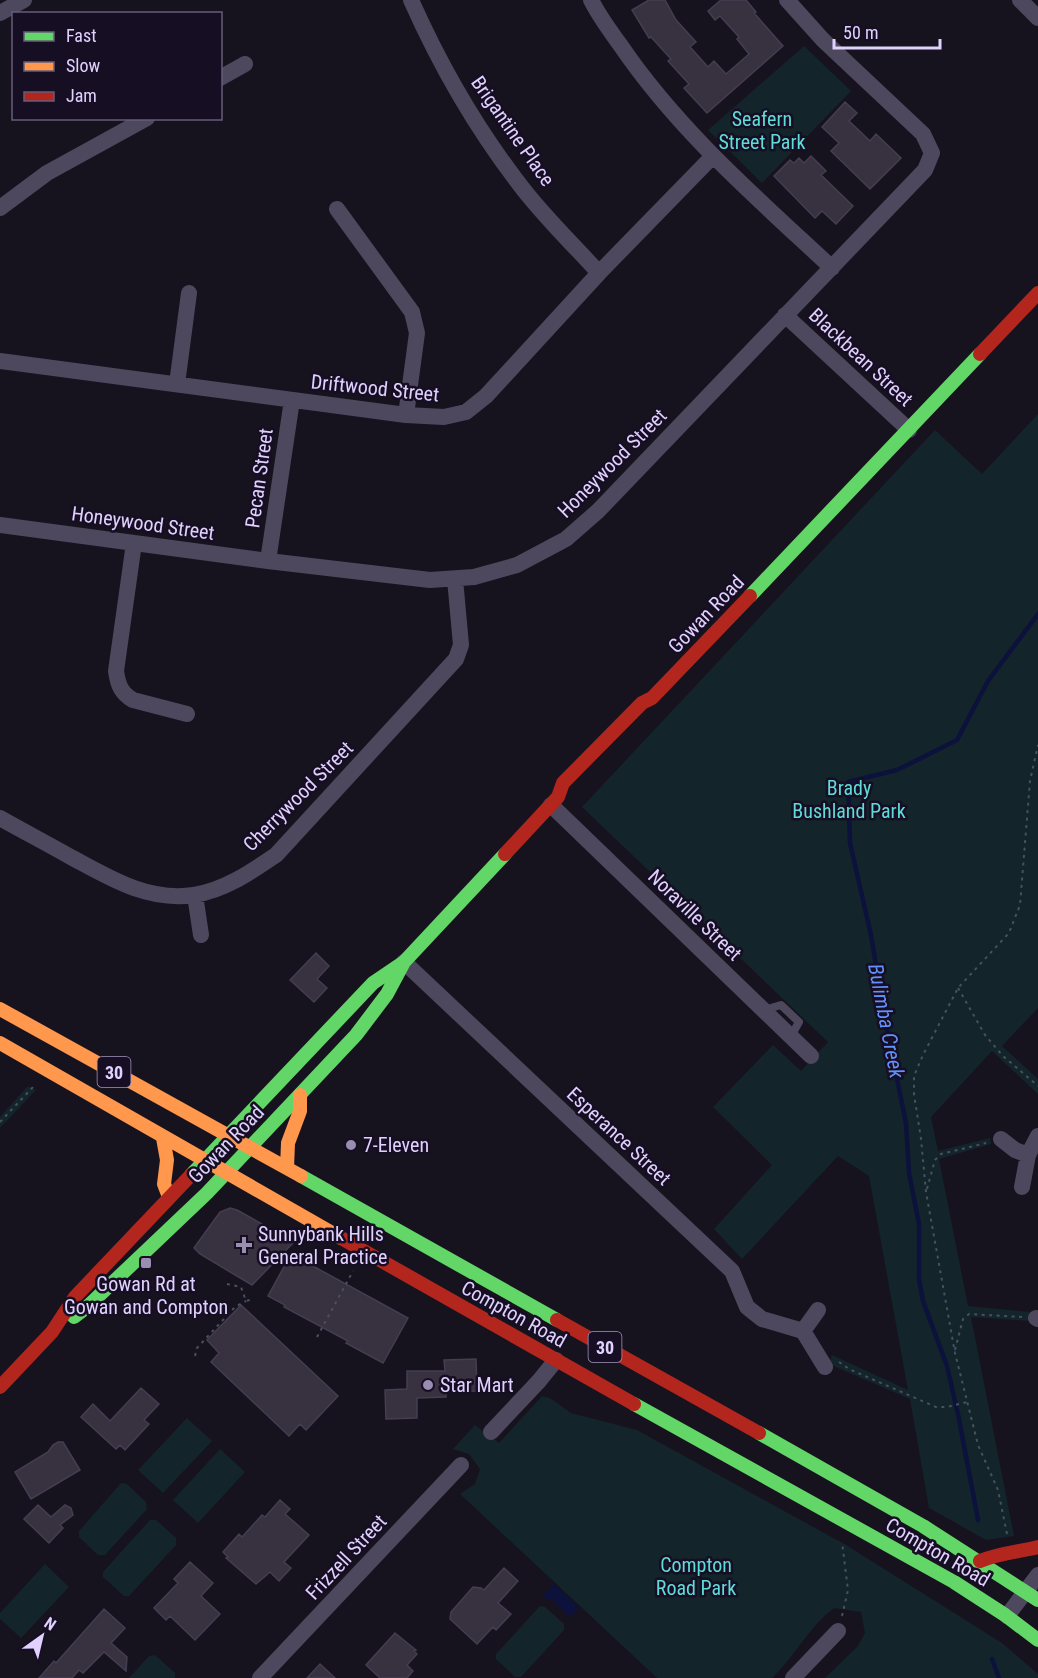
<svg xmlns="http://www.w3.org/2000/svg" width="1038" height="1678" font-family="'Roboto Condensed',sans-serif">
<style>
.green{fill:#13242a}
.water{fill:#0c123c}
.lines{fill:none;stroke-linecap:round;stroke-linejoin:round}
.stream{stroke:#0c123c;stroke-width:4.5}
.building{fill:#373140;stroke:#453d51;stroke-width:1.5}
.path{stroke:#49505f;stroke-width:2;stroke-dasharray:3 4.5;stroke-linecap:butt}
.lane{stroke:#4e485f;stroke-width:8}
.street{stroke:#4e485f;stroke-width:16}
.fast{stroke:#63d668;stroke-width:14}
.slow{stroke:#ff974d;stroke-width:14}
.jam{stroke:#b3261e;stroke-width:14}
.poi-dot{fill:#9a8eb0;stroke:#160e23;stroke-width:2}
.labels{text-anchor:middle;dominant-baseline:central;stroke-width:5;stroke-linejoin:round;paint-order:stroke}
.shield{fill:#160e23;stroke:#a396bc;stroke-width:1.5}
.shield-label{font-size:18px;font-weight:bold;fill:#e0d1fe}
.park-label{font-size:20px;fill:#5fdcd9;stroke:#160e23}
.street-label{font-size:20px;fill:#e0d1fe;stroke:#160e23}
.poi-label{font-size:20px;fill:#e0d1fe;stroke:#160e23;text-anchor:start}
.water-label{font-size:21px;font-style:italic;fill:#6291fb;stroke:#160e23}
</style>
<rect width="100%" height="100%" fill="#17131e"/>
<path class="green" d="M804 46 851 91 762 183 708 130Z
M1038 414V1008L1002 1046 1038 1079V1094L992 1051 931 1117 938 1151 990 1138 991 1144 939 1159 968 1306 1030 1312V1321L971 1317 1014 1536 986 1540 929 1508 910 1399 829 1364 832 1355 908 1390 869 1176 838 1156 742 1259 714 1229 772 1165 713 1107 773 1045 801 1071 828 1042 582 807 935 430 982 474Z
M28 1086 36 1090 0 1128V1117Z
M542 1396 550 1398 571 1413 637 1430 846 1545 1002 1643 1038 1674V1678H825L858 1646 865 1633 861 1612 834 1608C809 1627 795 1656 772 1678H657L460 1494 475 1484 480 1469 469 1454 453 1449 475 1425 499 1443Z
M187 1418 212 1441 163 1493 138 1470Z
M220 1449 245 1472 198 1523 173 1500Z
M121 1483 127 1484 146 1502 147 1509 105 1555H98L79 1537V1531Z
M150 1520H156L176 1538V1545L129 1596H124L103 1577V1572Z
M45 1564 69 1587 21 1638 0 1619V1613Z
M540 1606 545 1607 564 1624V1630L521 1677H515L496 1659V1654Z
M155 1655 175 1673V1678H129L149 1656Z"/>
<path class="water" d="M554 1584 579 1608 570 1617 550 1598 548 1600 543 1596Z"/>
<g class="lines">
<path class="stream" d="M978 1520 959 1419 947 1366 923 1301 919 1279V1224L909 1173 906 1123 885 1020 871 935 850 843 848 782 897 770 957 740 988 681 1038 614
M992 1659 999 1678"/>
</g>
<path class="building" d="M649 0H665L676 20 696 42 690 47 708 67 714 61 726 74 749 54 737 39 739 37 720 16 715 20 708 11 721 0H746L756 12 754 13 783 46 707 113 684 88 689 84 668 61 671 59 651 37 649 38 632 10Z
M845 102 857 113 849 121 870 141 876 134 901 158 870 189 831 151 839 143 822 127Z
M811 156 826 171 821 175 853 206 836 224 822 211 815 218 774 176 790 160 794 163 799 158 804 163Z
M316 953 329 966 317 979 327 988 314 1002 290 980Z
M230 1208 237 1210 294 1242 252 1285 200 1254 194 1248 220 1212Z
M291 1254 408 1318 383 1363 346 1343 348 1341 284 1307 285 1305 268 1296Z
M241 1305 338 1396 306 1430 300 1424 289 1436 211 1362 219 1353 207 1340Z
M476 1359 477 1391 446 1392V1397L417 1398V1418L386 1419 385 1390 407 1389V1371H445L444 1360Z
M141 1388 159 1404 144 1420 149 1424 125 1450 120 1445 116 1449 81 1417 93 1404 110 1421Z
M58 1442H63L80 1470 31 1499 15 1472 48 1452 53 1445Z
M280 1500 290 1509 285 1514 309 1535 284 1562 291 1568 279 1581 270 1572 256 1584 226 1558 228 1557 223 1552 239 1534 242 1537 262 1515 265 1517Z
M38 1505 51 1517 65 1505 71 1508 73 1515 60 1525 63 1528 49 1543 24 1519Z
M190 1562 213 1583 201 1596 220 1614 195 1640 170 1616 166 1620 154 1608 178 1583 174 1579Z
M504 1568 518 1581 498 1603 511 1614 496 1630 493 1627 477 1644 450 1619 451 1612 473 1587 481 1588 484 1590Z
M104 1609 125 1628 111 1643 127 1657 126 1671 104 1652 83 1673 79 1670 72 1678H39L54 1661 56 1663Z
M395 1633 416 1650 414 1651 417 1654 407 1665 413 1671 407 1678H380L366 1665Z
M320 1664 335 1678H307Z"/>
<g class="lines">
<path class="path" d="M958 988 985 1035 1003 1056 1038 1086
M0 1122 34 1086
M927 1189 935 1160 941 1154 986 1143
M227 1284 241 1287 246 1301 254 1299
M317 1337 353 1271
M955 1350 963 1319 969 1314 1022 1317
M195 1356 197 1348 235 1307 246 1301
M839 1362 849 1369 936 1407H947L967 1402
M1007 1534 998 1490 978 1445 955 1353 926 1192 921 1139 914 1094V1076L923 1055 958 988 1009 933 1020 905 1030 781 1038 745
M842 1616 848 1590 842 1542"/>
<path class="lane" d="M764 1010 781 1005 799 1022 791 1036"/>
<path class="street" d="M411 0C439 63 475 126 517 181 541 214 572 243 599 273
M591 0C599 16 610 31 621 46 679 131 757 198 832 268
M1020 0 1038 18
M0 13 24 0
M220 78 245 64
M0 208 47 173 147 118
M337 209 412 312 417 333 406 415
M785 315 909 430
M0 361 406 415 444 417 466 412 486 396 599 273 712 157
M177 384 189 293
M0 525 268 561 430 580 474 577 517 565 566 539 598 511 925 170 932 153 923 134 823 40 787 0
M134 543 116 671C118 685 121 693 133 700L187 714
M268 561 292 400
M551 805 811 1056
M0 818C23 831 46 843 69 856 108 877 147 902 194 895 225 890 251 872 276 855L456 659 461 645 455 579
M195 895 201 935
M404 962 732 1271 747 1307 762 1319 803 1331
M1001 1139 1015 1150 1028 1155 1022 1187
M1028 1155 1038 1136
M818 1310 803 1331 825 1367
M1036 1318 1038 1319
M491 1432 539 1381 556 1360
M1007 1616 1038 1575
M260 1678 461 1465
M793 1678 838 1631"/>
<path class="fast" d="M750 596 980 354
M191 1175 373 983 404 962 505 854
M301 1176 557 1320
M74 1317 87 1307 207 1193 356 1035 387 994 403 964
M634 1404 954 1582 1005 1615 1038 1640
M759 1433 923 1526 1038 1600"/>
<path class="slow" d="M0 1009 301 1176
M0 1043 341 1238
M163 1138 167 1160 164 1184 169 1197
M287 1168 288 1143 300 1111V1095"/>
<path class="jam" d="M980 354 1038 293
M505 854 558 797 563 783 642 703 652 698 750 596
M341 1238 634 1404
M557 1320 759 1433
M0 1387 52 1332 75 1297 191 1175
M980 1561C999 1553 1018 1552 1038 1547"/>
</g>
<g class="poi-dot">
<circle cx="351" cy="1145" r="6"/>
<path d="M241 1236h6v6h6v6h-6v6h-6v-6h-6v-6h6z"/>
<rect x="140" y="1257" width="12" height="12" rx="3"/>
<circle cx="428" cy="1385" r="6"/>
</g>
<g class="labels">
<g class="shield">
<rect x="97.5" y="1057" width="33" height="30" rx="4.5"/>
<rect x="588.5" y="1332" width="33" height="30" rx="4.5"/>
</g>
<g class="shield-label">
<text x="114" y="1072">30</text>
<text x="605" y="1347">30</text>
</g>
<g class="park-label">
<text x="762" y="119">Seafern<tspan x="762" dy="23">Street Park</tspan></text>
<text x="849" y="788">Brady<tspan x="849" dy="23">Bushland Park</tspan></text>
<text x="696" y="1565">Compton<tspan x="696" dy="23">Road Park</tspan></text>
</g>
<g class="street-label">
<text transform="translate(513 131) rotate(55)">Brigantine Place</text>
<text transform="translate(861 357) rotate(43)">Blackbean Street</text>
<text transform="translate(375 388) rotate(6)">Driftwood Street</text>
<text transform="translate(612 463) rotate(-45)">Honeywood Street</text>
<text transform="translate(259 478) rotate(-82)">Pecan Street</text>
<text transform="translate(143 523) rotate(8)">Honeywood Street</text>
<text transform="translate(706 614) rotate(-46)">Gowan Road</text>
<text transform="translate(298 796) rotate(-45)">Cherrywood Street</text>
<text transform="translate(695 915) rotate(44)">Noraville Street</text>
<text transform="translate(619 1136) rotate(43)">Esperance Street</text>
<text transform="translate(226 1144) rotate(-46)">Gowan Road</text>
<text transform="translate(514 1314) rotate(29)">Compton Road</text>
<text transform="translate(938 1552) rotate(30)">Compton Road</text>
<text transform="translate(346 1557) rotate(-47)">Frizzell Street</text>
</g>
<g class="poi-label">
<text x="363" y="1145">7-Eleven</text>
<text x="258" y="1234">Sunnybank Hills<tspan x="258" dy="23">General Practice</tspan></text>
<text x="146" y="1284" text-anchor="middle">Gowan Rd at<tspan x="146" dy="23">Gowan and Compton</tspan></text>
<text x="440" y="1385">Star Mart</text>
</g>
<g class="water-label">
<text transform="translate(886 1021) rotate(79)">Bulimba Creek</text>
</g>
</g>
<rect x="12" y="12" width="210" height="108" fill="#160e23" stroke="#675c7b" stroke-width="1.5"/>
<rect x="24" y="32" width="30" height="9" fill="#63d668" stroke="#675c7b" stroke-width="1.5"/>
<text x="66" y="42" font-size="18" fill="#e0d1fe">Fast</text>
<rect x="24" y="62" width="30" height="9" fill="#ff974d" stroke="#675c7b" stroke-width="1.5"/>
<text x="66" y="72" font-size="18" fill="#e0d1fe">Slow</text>
<rect x="24" y="92" width="30" height="9" fill="#b3261e" stroke="#675c7b" stroke-width="1.5"/>
<text x="66" y="102" font-size="18" fill="#e0d1fe">Jam</text>
<g transform="translate(42 1636) rotate(34)" stroke="#160e23" stroke-width="4.5" paint-order="stroke">
<path d="M0-4.5L10 22L0 15L-10 22Z" fill="#e0d1fe"/>
<text y="-9" font-size="16" font-weight="bold" text-anchor="middle" fill="#e0d1fe">N</text>
</g>
<path d="M834 39v9h106v-9" fill="none" stroke="#e0d1fe" stroke-width="3"/>
<text x="843" y="39" font-size="18" fill="#e0d1fe" stroke="#160e23" stroke-width="4.5" paint-order="stroke">50 m</text>
</svg>
